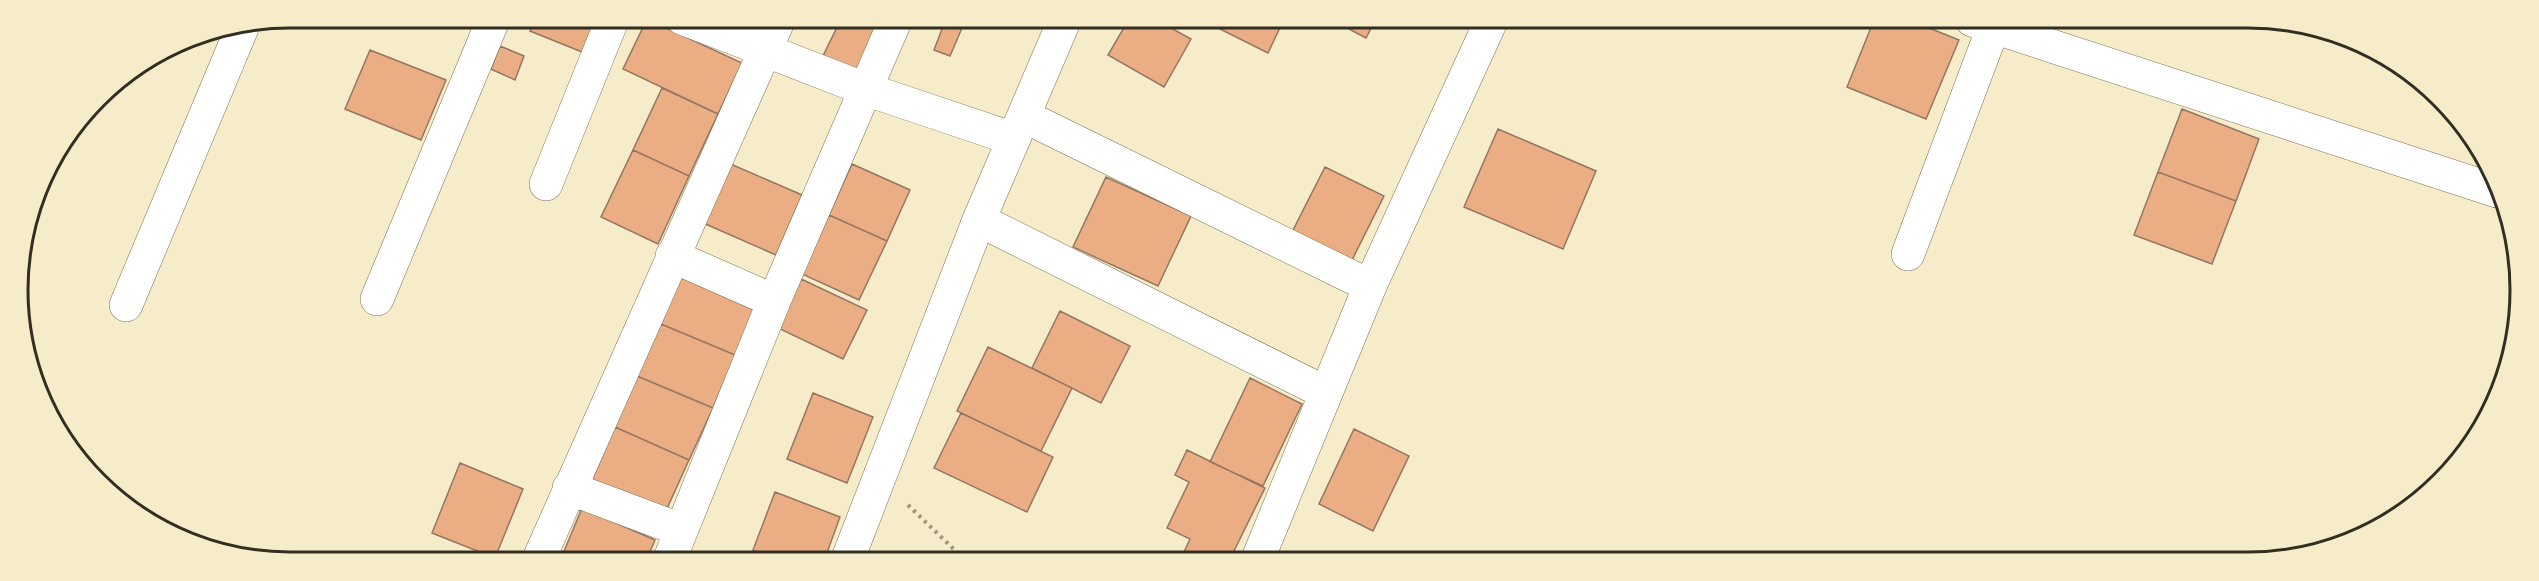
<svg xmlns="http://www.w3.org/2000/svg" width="2539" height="581" font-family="'PT Serif',serif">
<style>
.building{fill:#ebae84;stroke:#947662;stroke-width:1.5}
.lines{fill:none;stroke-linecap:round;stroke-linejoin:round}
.minor-casing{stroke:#7c7252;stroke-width:34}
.path{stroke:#9c957c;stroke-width:4;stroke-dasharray:3 4.5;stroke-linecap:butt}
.minor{stroke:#fff;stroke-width:33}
.rim{fill:none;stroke:#322e21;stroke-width:3}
</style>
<rect width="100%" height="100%" fill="#f7ecc9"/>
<path class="building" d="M536 18H596L582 52 530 31Z
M647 19 742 63 718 114 623 69Z
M841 19H855L877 29 857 72 823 56Z
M1129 19H1155L1191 39 1164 87 1108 55Z
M1208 19H1284L1268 53 1206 22Z
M1330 19H1376L1366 38Z
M1874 20H1909L1959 40 1926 119 1847 87Z
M945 21 962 28 950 56 934 50Z
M500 46 524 56 515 80 491 69Z
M370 50 446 80 421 140 345 109Z
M662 88 718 114 689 176 633 150Z
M2182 109 2259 139 2236 201 2158 172Z
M1498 129 1596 171 1563 249 1464 207Z
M633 150 689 176 658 244 601 217Z
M726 162 802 195 776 255 701 222Z
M852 164 910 190 887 241 829 215Z
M1325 167 1384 196 1349 266 1290 236Z
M2158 172 2236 201 2212 264 2134 235Z
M1106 177 1191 216 1158 286 1073 247Z
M829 215 887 241 859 300 802 274Z
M682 271 758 303 735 355 661 324Z
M801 279 867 310 843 359 778 328Z
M1060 311 1130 346 1101 403 1032 368Z
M661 324 735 355 713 408 637 376Z
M988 347 1072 388 1041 451 957 411Z
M637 376 713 408 689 460 615 427Z
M1250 378 1302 404 1263 486 1210 462Z
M813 393 873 417 847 483 787 459Z
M961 413 1053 457 1027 512 934 468Z
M615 427 689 460 665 513 592 480Z
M1354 429 1409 456 1373 531 1319 504Z
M1187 450 1265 488 1229 561H1201L1184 552 1190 539 1167 528 1189 482 1175 475Z
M460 463 523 489 495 558 432 533Z
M775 492 840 517 824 561H782L753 550Z
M582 508 655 540 646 561H560Z"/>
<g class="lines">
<g class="minor-casing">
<path id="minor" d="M682 18 865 89 1014 139
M1972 20 2497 191
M1024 116 1370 286
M546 184 613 18
M979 220 1326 393
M1908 254 1996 20
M672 256 774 301
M377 299 494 18
M126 305 242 28
M569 488 681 530
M538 561 779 19
M669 561 774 301 896 19
M847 561 979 220 1065 19
M1257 561 1370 286 1492 19"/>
</g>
<path class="path" d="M908 505 966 561"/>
<use href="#minor" class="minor"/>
</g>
<path d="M0 0H2539V581H0ZM290 28H2248A262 262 0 0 1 2510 290V290A262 262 0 0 1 2248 552H290A262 262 0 0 1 28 290V290A262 262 0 0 1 290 28Z" fill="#f7ecc9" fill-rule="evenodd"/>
<path class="rim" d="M290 28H2248A262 262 0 0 1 2510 290V290A262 262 0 0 1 2248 552H290A262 262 0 0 1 28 290V290A262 262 0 0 1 290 28Z"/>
</svg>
